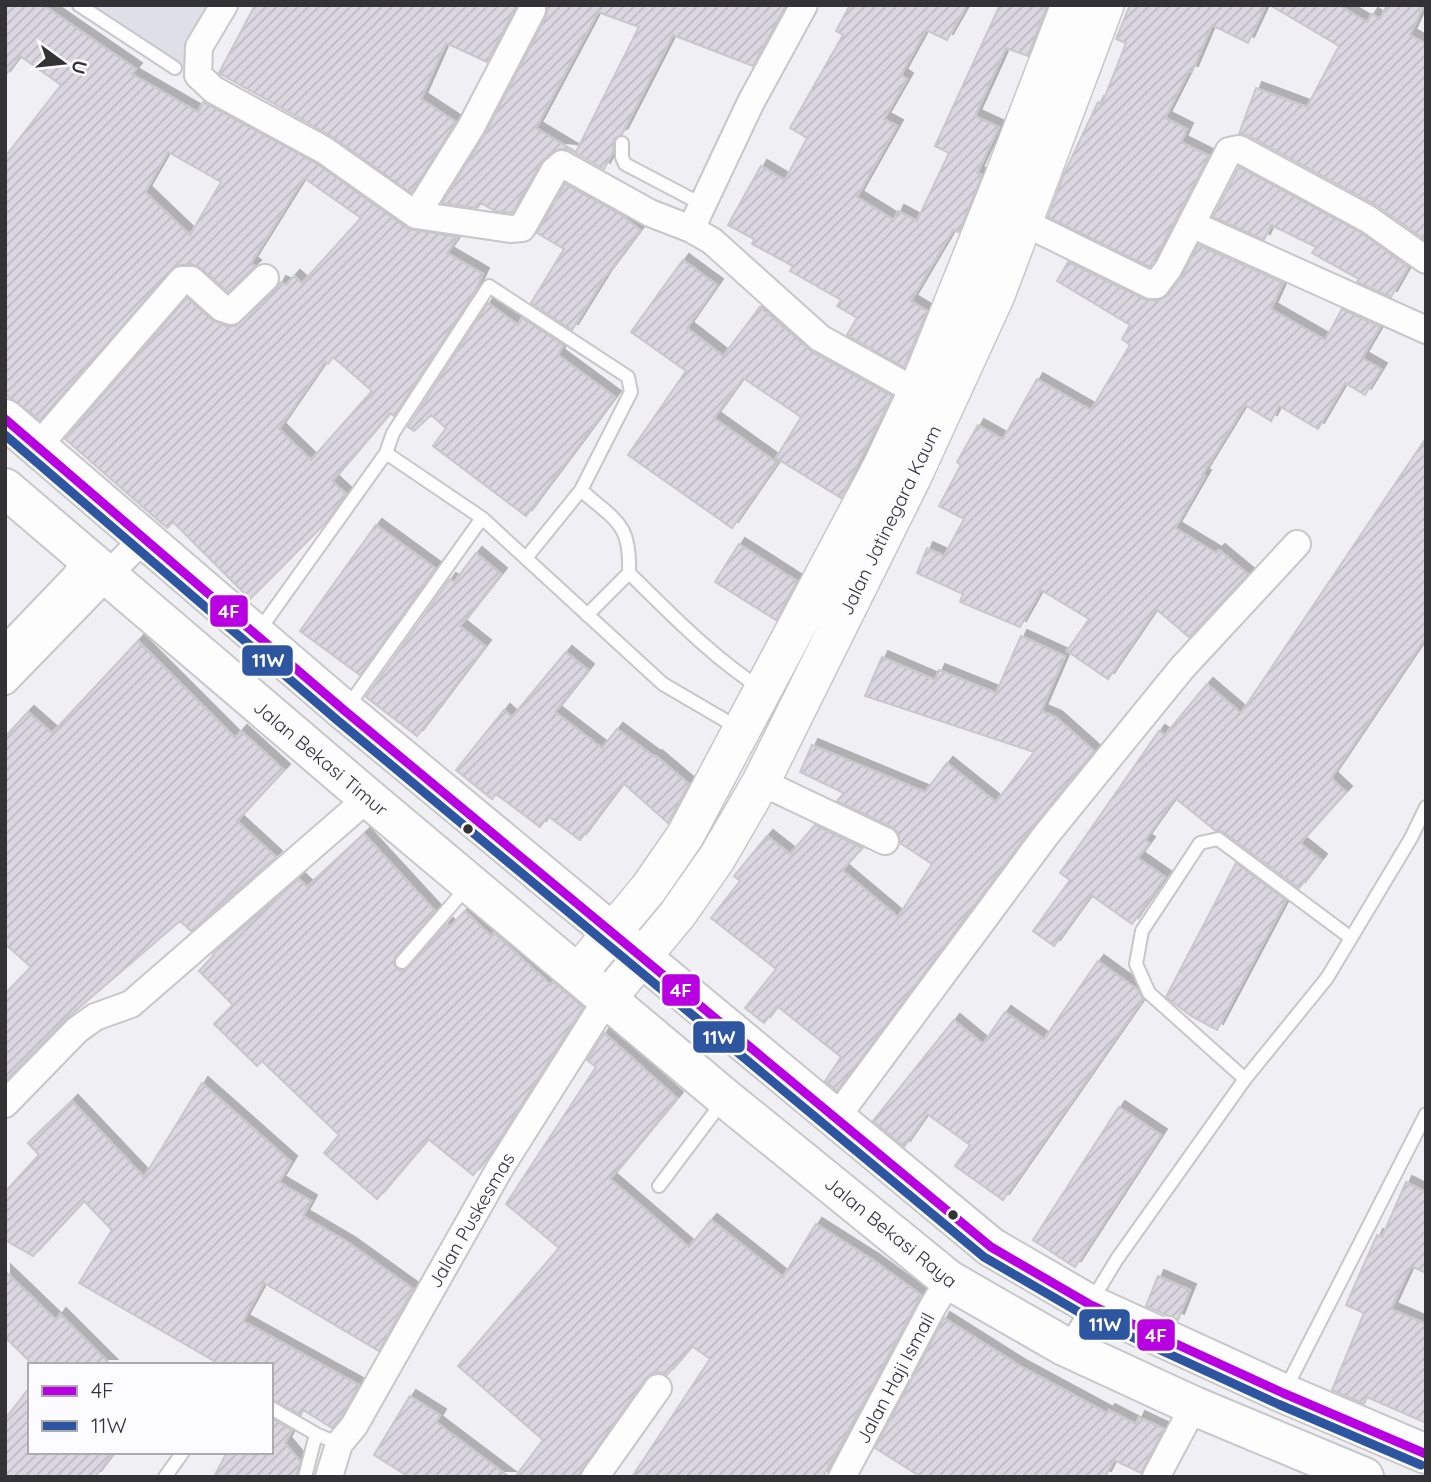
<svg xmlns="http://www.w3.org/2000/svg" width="1431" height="1482" font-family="Quicksand,sans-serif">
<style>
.built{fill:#dfdfe7}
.building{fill:url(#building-hatch);stroke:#c8c7ca;stroke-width:2;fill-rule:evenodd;filter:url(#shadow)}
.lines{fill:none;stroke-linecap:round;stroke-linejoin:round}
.lane-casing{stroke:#c7c6c9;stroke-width:16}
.street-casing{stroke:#c7c6c9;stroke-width:30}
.secondary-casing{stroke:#c7c6c9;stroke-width:40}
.primary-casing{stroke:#c7c6c9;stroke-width:42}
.lane{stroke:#fdfdfd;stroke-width:12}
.street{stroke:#fdfdfd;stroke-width:26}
.secondary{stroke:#fdfdfd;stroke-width:37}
.primary{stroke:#fdfdfd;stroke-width:38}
.bus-1-casing{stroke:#fcfcfe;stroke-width:14}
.bus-2-casing{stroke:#fcfcfe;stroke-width:14}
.bus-1{stroke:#b900e2;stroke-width:9}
.bus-2{stroke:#2e55a0;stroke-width:9}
.bus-dot{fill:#333335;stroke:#fcfcfe;stroke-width:2.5}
.labels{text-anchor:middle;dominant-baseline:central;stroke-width:6;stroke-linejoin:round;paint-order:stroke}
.street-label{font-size:19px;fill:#333335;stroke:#fcfcfe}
.line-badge{stroke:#fcfcfe;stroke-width:2.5}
.badge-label{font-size:19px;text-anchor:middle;font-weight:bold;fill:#fff}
</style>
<defs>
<pattern id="building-hatch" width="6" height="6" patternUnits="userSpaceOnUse" patternTransform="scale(1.75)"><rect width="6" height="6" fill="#dad7e0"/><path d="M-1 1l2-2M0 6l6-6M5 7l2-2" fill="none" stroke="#bcb9c1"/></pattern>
<filter id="shadow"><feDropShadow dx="6" dy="-6" stdDeviation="0" flood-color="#0004"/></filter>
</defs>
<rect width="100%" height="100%" fill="#f0eff3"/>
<path class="built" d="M68 5H236L185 68Z"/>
<path class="building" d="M5 5H43L136 69 132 74 198 112 203 102 316 163 408 229 458 237 447 253 483 274 474 293 394 416 390 413 332 481 346 494 328 520 250 599 173 522 167 528 65 439 187 298 212 320 226 326H235L276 289 280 282 286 285 294 276 302 283 361 218 304 178 251 263 255 266 228 292 201 268 191 264 175 266 40 420 5 394V157L61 85 20 56 5 76ZM168 152 221 182 190 235 145 192ZM333 357 372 391 311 460 279 429 325 362 328 364Z
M255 5H516V6L487 62 446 43 421 99 456 122 411 193 333 137 219 73Z
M548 5H786L753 66 673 35 622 134 614 139 613 152 604 169 570 150 560 149 552 152 541 163 512 213 495 211 481 203 477 208 442 203 485 134 546 17ZM598 12 639 27 576 152 536 128Z
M850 5H967L947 40 926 30 901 75 907 79 884 119 897 126 857 197 894 220 898 211 917 221 949 153 935 146 1000 5H1047L1028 56 1006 48 975 116 999 127 977 173 982 175 959 232 953 230 911 301 927 311 904 367 847 335 857 318 837 306 841 300 790 271 793 266 752 244 754 239 728 225 761 166 785 180 807 138 790 128 843 35 836 31Z
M1130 5H1266L1248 43 1212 25 1192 72 1189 71 1165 118 1187 129 1181 142 1209 156 1150 267 1048 217 1064 174 1098 102 1102 104 1126 43 1116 39Z
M1270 5H1338L1367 22 1372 14 1380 19 1387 5H1424L1410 35 1426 44V236L1424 239 1376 205 1247 135 1239 134 1256 88 1307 107 1339 46Z
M1239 167 1360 232 1408 267 1391 297 1357 282 1359 279 1312 253 1316 247 1271 225 1264 240 1213 217Z
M565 184 620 214 640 230 605 277 572 330 531 303 564 249 537 233Z
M1198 245 1283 283 1271 309 1325 340 1342 309 1380 327 1362 358 1381 369 1365 395 1345 383 1318 429 1279 406 1271 421 1245 405 1202 475 1205 476 1175 528 1216 553 1219 550 1248 574 1189 637 1156 609 1108 679 1067 651 1089 619 1041 590 1020 627 960 602 963 594 917 573 927 548 944 556 964 519 939 506 961 465 957 462 978 425 1003 439 1037 379 1091 410 1130 345 1122 339 1130 325 1057 281 1068 262 1144 299 1157 301 1168 295 1181 278Z
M683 260 717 285 687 328 723 356 760 307 812 352 892 396 841 498 776 458 801 417 743 378 714 418 777 463 732 528 628 455 686 371 631 332Z
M488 303 518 325 522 318 563 345 558 355 615 397 526 516 433 446 446 428 431 415 414 431 408 427Z
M1426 438V637L1331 778 1346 792 1300 843 1321 860 1299 888 1223 832 1216 831 1175 798 1145 840 1149 843 1138 858 1165 877 1132 924 1091 895 1054 946 1033 931 1070 880 1060 873 1159 731 1165 735 1207 684 1241 713Z
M376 525 435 568 360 675 300 631Z
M739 544 797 581 776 620 715 582Z
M476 553 501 574 460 626 485 646 417 736 366 697 450 579 454 582Z
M1021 636 1065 656 1041 711 1056 717 1094 751 1033 826 837 1091 825 1081 841 1057 777 1006 764 1023 745 1008 776 969 711 918 740 881 734 876 767 836 790 854 815 825 862 848 842 870 898 917 932 864 900 843 898 833 892 827 837 801 844 793 800 772 812 745 925 792 947 763 996 802 1034 752 865 696 882 657 935 680 939 670 996 693Z
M138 641 235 738 241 731 284 770 237 821 276 857 191 931 180 921 66 1019 5 1081V994L31 967 5 944V737L28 712 52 733Z
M566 652 588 670 555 712 602 748 617 729 655 757 656 756 689 784 668 823 623 783 580 840 548 816 540 827 496 794 492 799 456 770 504 710 512 717Z
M364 834 435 911 395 957 394 964 397 969 401 971 408 968 447 924 450 927 465 911 491 936 494 933 551 985 553 982 583 1007 494 1148 473 1175 428 1139 377 1199 324 1153 339 1135 262 1061 257 1066 214 1024 233 1005 199 971 214 955 213 954 299 879 307 887Z
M1236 863 1286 900 1217 1030 1191 1016 1166 997Z
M1098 961 1138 990 1143 999 1003 1200 955 1166 970 1145 927 1114 904 1147 873 1121 954 1020 983 1044 1005 1012 1044 1039Z
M604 1033 677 1098 610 1179 689 1247 711 1220 783 1277 816 1224 873 1260 921 1295 823 1477H632L710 1359 692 1346 667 1375 660 1372 652 1373 645 1379 577 1477H515L543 1440 458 1366 559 1248 506 1204 596 1067 587 1060Z
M202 1083 291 1162 279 1182 311 1201 303 1216 349 1243 413 1289 379 1351 264 1283 243 1321 359 1385 341 1417 332 1428 303 1410 301 1415 271 1399V1365H221L79 1283 112 1230 84 1201 33 1256 5 1240V1192L39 1155 28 1143 72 1101 144 1177Z
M1119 1107 1161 1135 1075 1267 1033 1240Z
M1406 1182 1426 1192V1273L1411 1266 1391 1309 1426 1324V1423L1367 1397 1364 1404 1332 1390 1364 1313 1346 1305 1377 1235 1382 1237Z
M5 1271 56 1320 60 1314 111 1365H33L5 1337Z
M1158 1276 1190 1290 1178 1320 1146 1306Z
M944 1318 1020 1366 1107 1413 1109 1410 1136 1424 1139 1417 1164 1429 1141 1473 1114 1460 1105 1477H921L875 1448Z
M30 1387V1452H114L95 1477H5V1419Z
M410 1396 440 1415 436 1422 509 1477H409L374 1455Z
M271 1418 292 1430 285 1443 300 1461 296 1477H214L227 1452H271Z"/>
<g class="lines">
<g class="lane-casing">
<path id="lane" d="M79 5 175 68
M622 143V157L625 164 703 205
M386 453 393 433 489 286 628 377 631 392 581 490
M526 558 581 490C615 521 631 522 629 573
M587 615 629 573C671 614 711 656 760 688
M258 632 386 453 482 518 663 684 740 729
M346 709 482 518
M402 962 468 886
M1245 1079 1149 993 1136 964 1142 931 1200 843 1218 839 1351 938
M659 1186 723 1101
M1066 1343 1117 1259 1245 1079 1327 978 1411 838 1426 807
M1285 1390 1426 1114
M271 1408 316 1434 339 1444
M165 1477 183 1452
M305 1477 316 1434"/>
</g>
<g class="street-casing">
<path id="street" d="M224 5 199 47 198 75 214 90 324 150 416 215 510 229 522 228 554 171 562 164 650 213 691 229 712 241 820 338 917 392
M416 215 471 127 532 10V5
M1023 222 1151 285H1156L1168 269 1229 151 1239 149 1368 219 1426 260
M1191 224 1426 330
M691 229 751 102 804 5
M38 446 182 280H191L222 308 231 311 265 278
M5 650 75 577 82 566 83 554
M5 681 144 538
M761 782 885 841
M5 1104 77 1030 95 1017 131 1004 368 798
M836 1118 1046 835 1182 668 1297 544
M329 1477 339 1444 354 1426 500 1168 607 999
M595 1477 658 1388
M842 1477 932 1308 949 1280
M1156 1477 1194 1406"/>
</g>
<g class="secondary-casing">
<path id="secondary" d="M577 974 649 888 685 836 882 466 917 392 1004 176 1070 5
M607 999 677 915 717 858 761 782 912 478 996 295 1105 5"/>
</g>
<g class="primary-casing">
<path id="primary" d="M5 419 345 711 991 1247 1089 1304 1283 1393 1426 1454
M5 488 368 798 725 1098 949 1280 1064 1346 1194 1406 1364 1477"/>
</g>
<use href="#lane" class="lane"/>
<use href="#street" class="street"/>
<use href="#secondary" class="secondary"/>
<use href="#primary" class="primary"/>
<g class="bus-1-casing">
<path id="bus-1" d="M5 419 345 711 991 1247 1089 1304 1283 1393 1426 1454"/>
</g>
<g class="bus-2-casing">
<path id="bus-2" d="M5 435 337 720 984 1257 1084 1315 1278 1404 1421 1465"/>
</g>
<use href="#bus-1" class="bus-1"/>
<use href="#bus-2" class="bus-2"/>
</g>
<g class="bus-dot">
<circle cx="468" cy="829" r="6"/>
<circle cx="953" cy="1215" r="6"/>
</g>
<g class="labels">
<g class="street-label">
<text transform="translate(890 520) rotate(-64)">Jalan Jatinegara Kaum</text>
<text transform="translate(321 758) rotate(40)">Jalan Bekasi Timur</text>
<text transform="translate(471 1220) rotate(-60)">Jalan Puskesmas</text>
<text transform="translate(891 1232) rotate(39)">Jalan Bekasi Raya</text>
<text transform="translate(895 1378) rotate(-62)">Jalan Haji Ismail</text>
</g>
</g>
<g class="line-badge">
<rect x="209" y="594" width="40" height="34" rx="7" fill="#b900e2"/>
<rect x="241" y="644" width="53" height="33" rx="7" fill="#2e55a0"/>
<rect x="661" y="973" width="40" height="34" rx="7" fill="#b900e2"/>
<rect x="692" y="1020" width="54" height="34" rx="7" fill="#2e55a0"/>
<rect x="1078" y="1308" width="53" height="33" rx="7" fill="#2e55a0"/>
<rect x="1136" y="1318" width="40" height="34" rx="7" fill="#b900e2"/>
</g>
<g class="badge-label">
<text x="229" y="618">4F</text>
<text x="268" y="667">11W</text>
<text x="681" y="997">4F</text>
<text x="719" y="1044">11W</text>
<text x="1105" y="1331">11W</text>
<text x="1156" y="1342">4F</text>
</g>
<rect width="1431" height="1482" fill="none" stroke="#333335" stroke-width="14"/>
<rect x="28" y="1363" width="245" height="91" fill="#fcfcfe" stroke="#acacae" stroke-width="2"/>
<rect x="42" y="1386" width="35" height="10" fill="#b900e2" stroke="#acacae" stroke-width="2"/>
<text x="91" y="1398" font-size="21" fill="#333335">4F</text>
<rect x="42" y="1421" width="35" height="10" fill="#2e55a0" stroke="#acacae" stroke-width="2"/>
<text x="91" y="1433" font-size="21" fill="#333335">11W</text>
<g transform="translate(63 63) rotate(105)" stroke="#fcfcfe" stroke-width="5" paint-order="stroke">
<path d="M0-5L12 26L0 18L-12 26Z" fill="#333335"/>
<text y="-10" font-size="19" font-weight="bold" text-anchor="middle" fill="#333335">U</text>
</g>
</svg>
